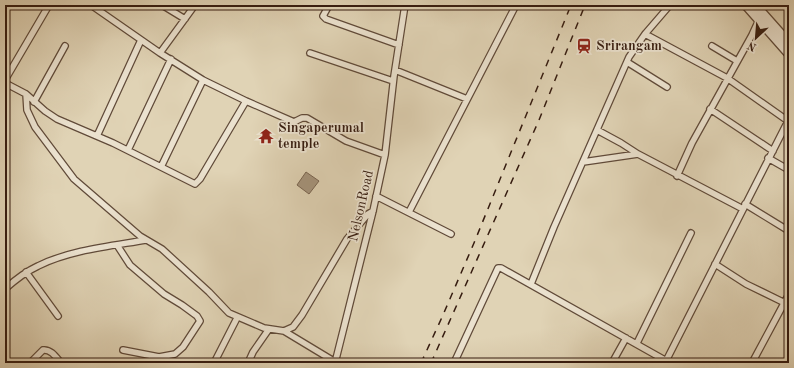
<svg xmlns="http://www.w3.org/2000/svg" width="794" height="368" font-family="'Old Standard TT',serif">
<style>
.water{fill:#a6957d;stroke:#796551}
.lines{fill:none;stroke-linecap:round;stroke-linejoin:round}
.minor-casing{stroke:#604a39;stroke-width:8}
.secondary-casing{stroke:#361c10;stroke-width:10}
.minor{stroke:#ebe2cf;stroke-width:5.5}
.secondary{stroke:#ebe2cf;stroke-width:8}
.rail{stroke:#361c10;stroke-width:1.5;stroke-dasharray:7 7;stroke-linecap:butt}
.labels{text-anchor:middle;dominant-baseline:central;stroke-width:3.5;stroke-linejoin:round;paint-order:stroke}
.poi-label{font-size:14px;font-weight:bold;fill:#361c10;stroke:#ebe2cf;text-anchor:start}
.street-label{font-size:14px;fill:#361c10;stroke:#ebe2cf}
</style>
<rect width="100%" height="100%" fill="#e0d3b5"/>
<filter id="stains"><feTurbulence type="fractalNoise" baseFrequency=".005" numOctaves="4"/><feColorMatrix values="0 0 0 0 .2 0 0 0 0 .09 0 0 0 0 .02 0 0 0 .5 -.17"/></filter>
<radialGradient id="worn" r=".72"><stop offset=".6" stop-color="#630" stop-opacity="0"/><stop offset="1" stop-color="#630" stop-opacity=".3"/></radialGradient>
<path class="water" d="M306 172 319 181 309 194 297 185Z"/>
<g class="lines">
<g class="minor-casing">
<path id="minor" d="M91 5 160 53 195 5
M162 5 185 19
M328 5V7L323 16 326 19 399 45
M744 5 789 56
M757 5 789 41
M645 34 727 78 788 121
M712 46 737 61
M310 53 393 81
M627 62 667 87
M395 70 467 99
M5 80 49 5
M5 83 26 94 27 110 35 127 74 179 140 236 162 249 209 292 229 313 264 328 284 331 293 327 302 315 347 239 368 214 373 211
M26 94 45 111 57 119 113 143 195 184 200 179 246 101 203 80 160 53
M246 101 294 122 302 118H307L346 141 385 155
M34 102 65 46
M710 109 773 151
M597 130 621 143 638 154
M97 136 141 40
M128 150 171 59
M768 158 789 170
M583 162 638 154 743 209
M161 167 203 80
M677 176 692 143 752 35 758 22
M376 196 451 234
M745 204 789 231
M409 212 516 5
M117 245 130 265 164 294 182 305 197 316 200 321 183 347 175 354 159 357 123 350
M715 264 746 284 789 305
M26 272 58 316
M531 284 554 227 629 57 645 34 670 5
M5 289C15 280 25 272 38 266 70 250 111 246 146 240
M284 331 337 363
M637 343 691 233
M666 361 789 119
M30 363 43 350C51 349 56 357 61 363
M214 363 237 318
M248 363 253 352 269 329
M335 363 373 211 385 155 394 76 405 5
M454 363 498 268H501L670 363
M612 363 626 338
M656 363 659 357
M752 363 789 294"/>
</g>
<g class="secondary-casing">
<path id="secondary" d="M751 5 789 49"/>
</g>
<use href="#minor" class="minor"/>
<use href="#secondary" class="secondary"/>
<path class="rail" d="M421 363 443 315 474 243 571 5
M431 363 539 120 585 5"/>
</g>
<defs>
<g id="station-bare" transform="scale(1.2)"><path d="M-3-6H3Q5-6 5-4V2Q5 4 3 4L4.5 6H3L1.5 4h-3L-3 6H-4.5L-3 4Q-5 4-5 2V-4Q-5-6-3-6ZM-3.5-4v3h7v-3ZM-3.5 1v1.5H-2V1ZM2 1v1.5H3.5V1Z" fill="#8f2418" stroke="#ebe2cf" stroke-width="2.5" paint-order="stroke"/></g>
<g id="temple-bare" transform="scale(1.2)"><path d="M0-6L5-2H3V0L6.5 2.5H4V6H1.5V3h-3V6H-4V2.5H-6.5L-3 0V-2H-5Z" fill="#8f2418" stroke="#ebe2cf" stroke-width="2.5" paint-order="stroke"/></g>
</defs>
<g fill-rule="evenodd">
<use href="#station-bare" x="584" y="46"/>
<use href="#temple-bare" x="266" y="136"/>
</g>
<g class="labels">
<g class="poi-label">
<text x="596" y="46">Srirangam</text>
<text x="278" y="128">Singaperumal<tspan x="278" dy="16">temple</tspan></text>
</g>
<g class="street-label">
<text transform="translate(361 206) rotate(-77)">NelsonRoad</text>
</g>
</g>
<rect width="794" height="368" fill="none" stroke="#e0d3b5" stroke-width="20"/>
<rect x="6" y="6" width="782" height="356" fill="none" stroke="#361c10" stroke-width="2"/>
<rect x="10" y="10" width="774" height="348" fill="none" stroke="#361c10"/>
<g transform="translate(756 38) rotate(206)" stroke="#ebe2cf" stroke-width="3" paint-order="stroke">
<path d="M0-3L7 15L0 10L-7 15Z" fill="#361c10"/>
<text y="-6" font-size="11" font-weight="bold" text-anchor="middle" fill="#361c10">N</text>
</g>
<rect width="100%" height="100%" filter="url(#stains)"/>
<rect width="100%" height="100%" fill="url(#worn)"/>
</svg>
